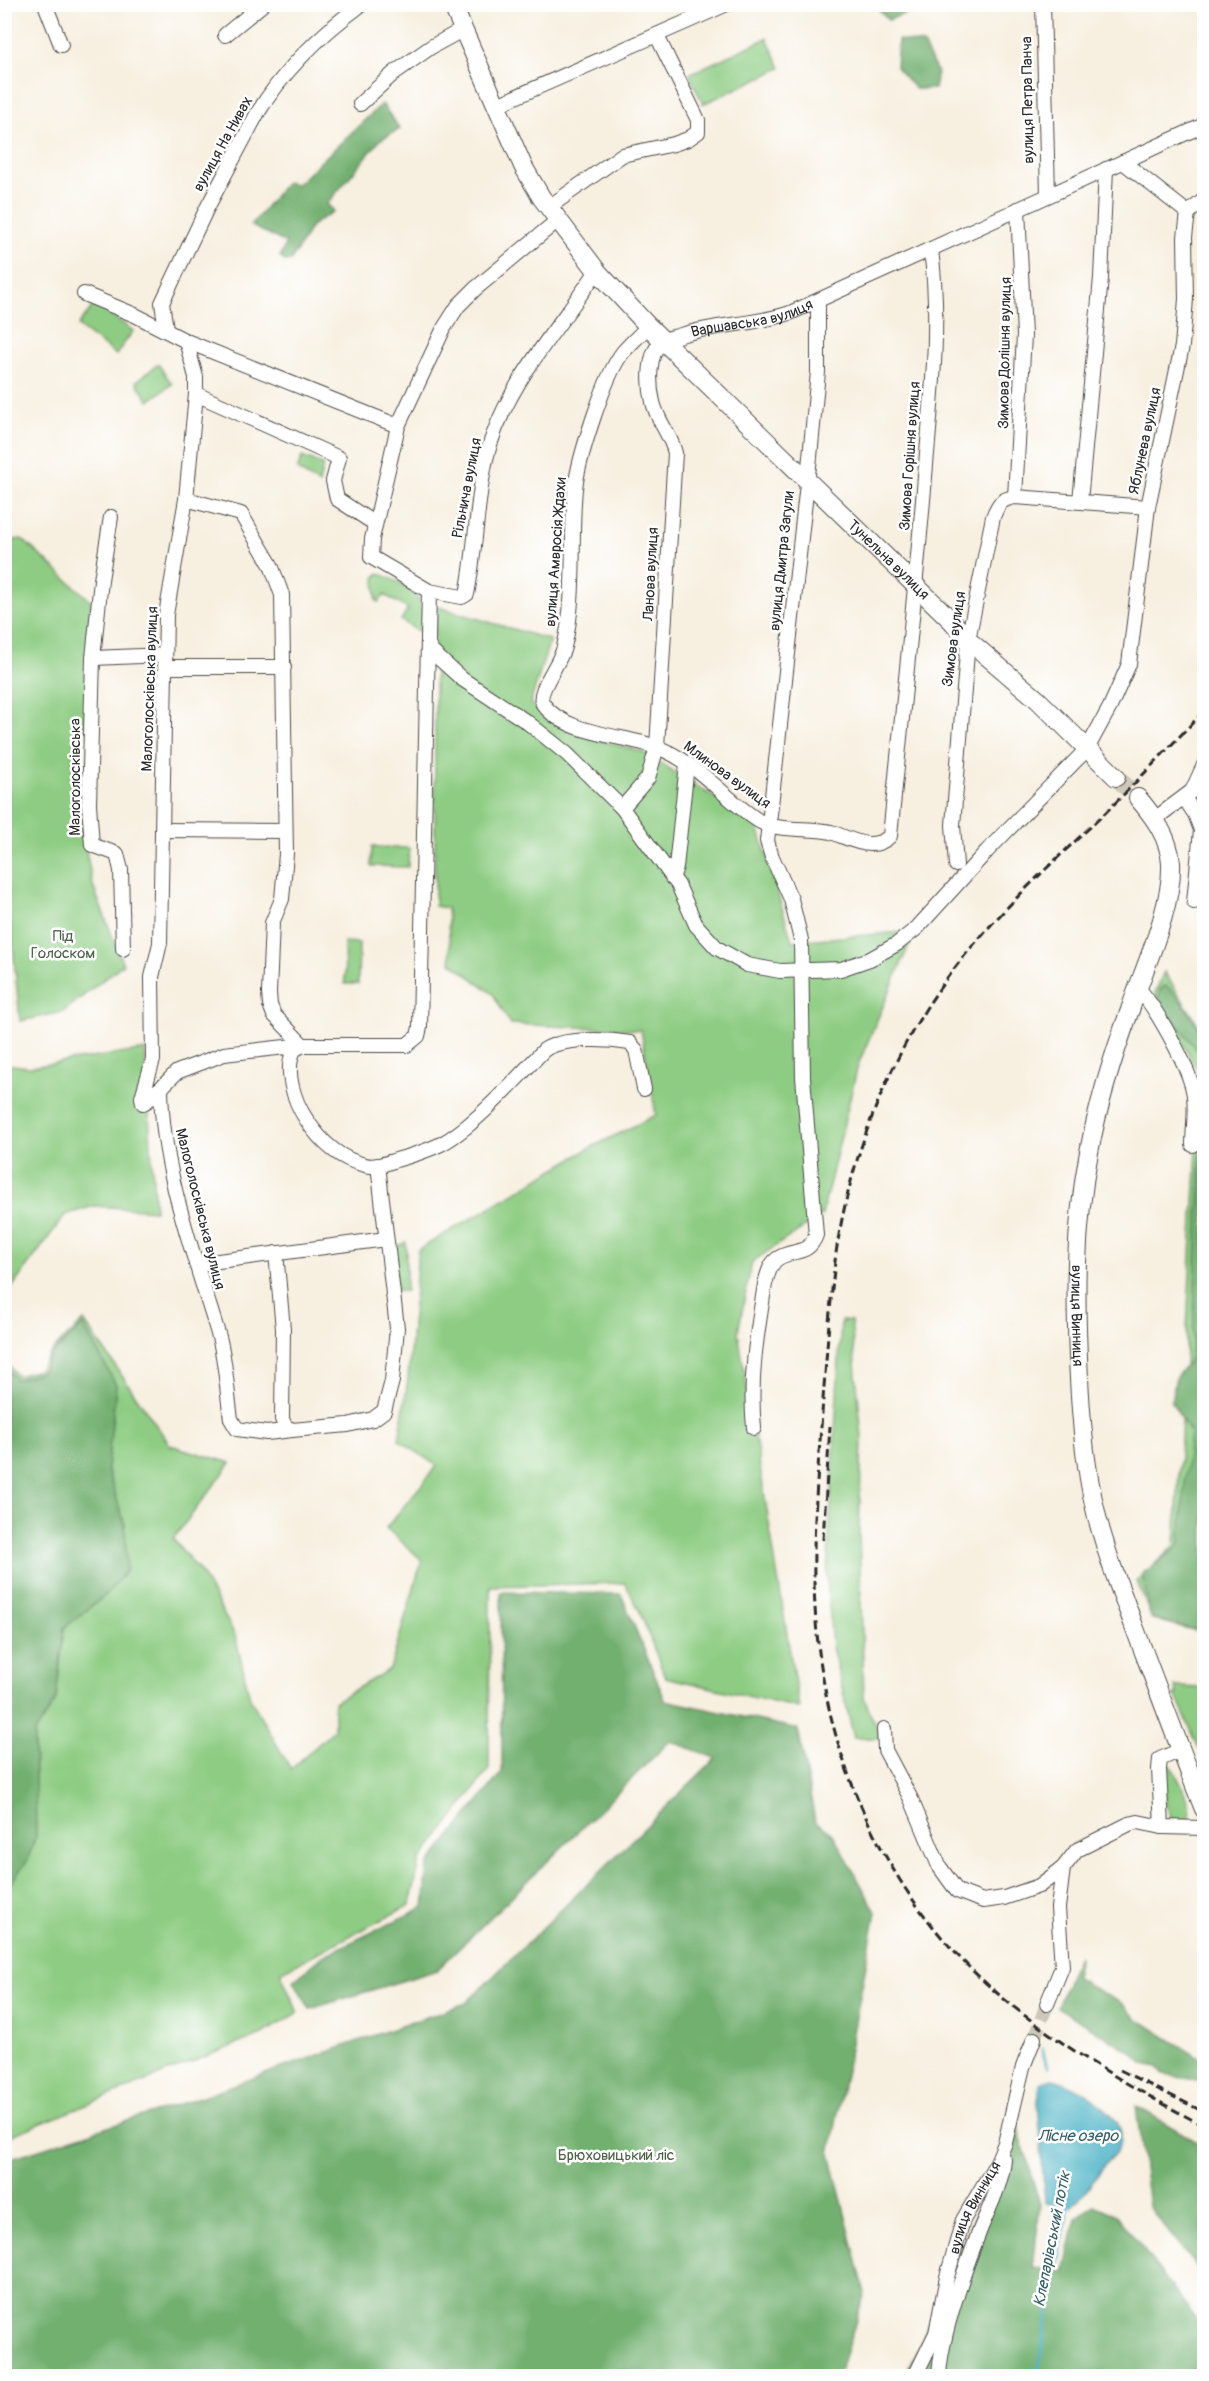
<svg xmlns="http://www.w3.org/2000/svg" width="1209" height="2381" font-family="Pangolin,sans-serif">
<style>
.green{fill:#8dcc82;stroke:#5c7c56;stroke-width:1.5}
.forest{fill:#72b070;stroke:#4e6e4e;stroke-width:1.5}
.water{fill:#46b1c4;stroke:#386e78;stroke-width:1.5}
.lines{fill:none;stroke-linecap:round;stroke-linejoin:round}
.stream{stroke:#46b1c4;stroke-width:3}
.minor-tunnel{stroke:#cec8bb;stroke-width:14;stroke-dasharray:14 7;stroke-linecap:butt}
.major-tunnel{stroke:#cec8bb;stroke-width:18;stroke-dasharray:18 9;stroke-linecap:butt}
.minor-casing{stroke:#4a4846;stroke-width:16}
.major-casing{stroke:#4a4846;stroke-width:20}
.minor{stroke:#fff;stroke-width:14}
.major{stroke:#fff;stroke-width:18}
.rail{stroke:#2b2b2b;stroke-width:3;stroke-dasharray:9 4.5;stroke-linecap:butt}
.labels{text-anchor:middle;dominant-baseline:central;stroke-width:5;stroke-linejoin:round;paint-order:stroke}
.street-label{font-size:15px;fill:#2b2b2b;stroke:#fff}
.park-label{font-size:15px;fill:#4d6349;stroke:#fff}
.water-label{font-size:16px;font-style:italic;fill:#366168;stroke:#fff}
</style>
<rect width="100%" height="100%" fill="#fff"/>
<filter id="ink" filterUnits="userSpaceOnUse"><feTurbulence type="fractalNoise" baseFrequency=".0167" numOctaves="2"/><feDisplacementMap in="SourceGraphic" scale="12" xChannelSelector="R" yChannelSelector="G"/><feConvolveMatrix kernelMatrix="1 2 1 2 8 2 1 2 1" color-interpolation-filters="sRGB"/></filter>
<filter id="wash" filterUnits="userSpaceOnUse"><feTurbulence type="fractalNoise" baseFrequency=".008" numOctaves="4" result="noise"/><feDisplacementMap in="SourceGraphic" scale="24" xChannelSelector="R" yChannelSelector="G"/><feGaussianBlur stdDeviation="1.35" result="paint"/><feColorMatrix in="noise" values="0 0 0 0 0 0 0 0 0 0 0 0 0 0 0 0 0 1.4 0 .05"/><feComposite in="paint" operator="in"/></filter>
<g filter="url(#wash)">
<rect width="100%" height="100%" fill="#f7efdf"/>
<path class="green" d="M767 38 781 68 703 104 689 74Z
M95 303 133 331 116 355 78 326Z
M158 364 172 384 149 401 136 382Z
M302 457 323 465 319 484 297 470Z
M22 539 91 601 85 727 75 728 72 780 93 886 123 964 63 1012 20 1021 11 926 5 913 4 541Z
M379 573C416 590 421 591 425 632L416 630 401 620 408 609 385 595 378 602 376 600 375 578Z
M435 606 550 640 530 704 574 733 643 752 757 824 792 941 915 931 858 1065 822 1215 752 1262 738 1332 799 1708 665 1677 639 1610 625 1583 490 1586 489 1769 420 1861 410 1905 280 1972 298 2013 262 2034 5 2138 4 1891 27 1861 36 1836 34 1734 56 1700 64 1628 108 1593 125 1525 107 1469 116 1385 83 1325 51 1355 42 1372 16 1380 5 1367V1361L17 1376 39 1370 51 1352 84 1321 170 1445 231 1463 173 1539 201 1573 235 1635 250 1698 291 1769 334 1730V1702L390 1669 422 1560 386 1528 437 1466 399 1440 408 1378 418 1250 590 1148 656 1115 641 1030 510 1024 493 994 451 962 447 908 435 906Z
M372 847 409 848 408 867 371 866Z
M344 942 359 943 358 984H345Z
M1164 972 1204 1033V1633L1152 1619 1137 1581 1175 1545 1201 1075 1154 995Z
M145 1050 155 1210 94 1206 65 1215 5 1297V1064L29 1067Z
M406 1242V1291H397L393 1249Z
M841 1321H851L862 1437 859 1532 864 1697 880 1738H854L832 1647 827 1577Z
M1175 1687 1204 1688V1760L1175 1694H1178Z
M1166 1761C1176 1770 1194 1808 1189 1820L1176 1822C1160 1808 1165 1781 1166 1761Z"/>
<path class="forest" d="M875 5H922L914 10 888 20Z
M898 40 923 44 937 72 934 89H915L896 67Z
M382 104 400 129 381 139 327 204 334 211 312 225 291 261H285L280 257 286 243 250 225 258 217 286 182 297 184Z
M1166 986C1183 999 1196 1022 1204 1042L1198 1051 1165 1009 1159 997 1160 989Z
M1204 1066V1632L1151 1618 1142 1574 1179 1546 1190 1432 1171 1401 1176 1377 1190 1360 1193 1341Z
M83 1325 116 1385 107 1469 125 1525 127 1570 108 1593 64 1628 56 1700 34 1734 36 1836 27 1861 5 1891V1367L16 1380 42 1372 51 1355Z
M501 1592 621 1594 665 1700 798 1729 815 1821 833 1834 876 1912 830 2154 865 2293 838 2376H625V2369L609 2374 608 2376H5V2160L174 2106 466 2003 716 1758 670 1741 437 1970 310 2009 294 1981 323 1956 424 1907 428 1865 502 1772Z
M1078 1956 1076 1978 1123 2004 1135 2017 1158 2032 1204 2061V2081L1163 2075 1158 2067 1144 2064 1131 2052 1057 2007Z
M1136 2106 1204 2146V2277L1149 2207Z
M1016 2121 1040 2205 1033 2268 1064 2272 1076 2218 1094 2205 1117 2215 1204 2329V2376H906Z"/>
<path class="water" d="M1052 2079C1069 2082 1083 2091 1097 2102 1113 2114 1130 2131 1116 2152 1112 2157 1107 2161 1104 2166 1093 2181 1086 2194 1072 2206L1045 2203 1038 2102 1040 2083Z"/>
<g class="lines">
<path class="stream" d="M1042 2048 1047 2067
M1037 2376 1069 2204"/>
</g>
</g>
<g filter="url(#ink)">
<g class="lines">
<path class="minor-tunnel" d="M1034 2039 1047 2004"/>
<path class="major-tunnel" d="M1116 777 1138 798"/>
<g class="minor-casing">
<g id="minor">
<path d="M45 4 61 45"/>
<path d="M1043 4 1048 195"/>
<path d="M225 35 263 4"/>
<path d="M360 104 394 73 431 47 462 30"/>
<path d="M495 106 727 4"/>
<path d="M549 207 622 155 674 144 688 139 698 132V120L657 36"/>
<path d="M1188 213 1204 200"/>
<path d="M84 294 135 315 186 341 398 426"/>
<path d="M648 326C640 335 631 343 623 352 605 374 578 460 575 489 570 541 577 595 564 647 561 662 535 693 543 704 565 735 625 735 656 747 697 761 724 799 759 821 777 832 811 827 831 832 843 836 857 844 870 844 878 844 884 842 890 836 902 716 915 597 925 477 931 402 941 324 931 250"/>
<path d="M166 329 162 303 207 208 257 114C283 71 321 34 362 4"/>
<path d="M196 394 339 458 333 481 337 499 375 524"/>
<path d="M1015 497 1024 335 1018 209"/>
<path d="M186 499 241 514 271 565 282 595 286 854 282 899 272 923 269 993 270 1005 274 1015 303 1045H407L418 1036 420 1027 429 591 371 557 372 539 398 426 444 328 458 306 475 289 558 220"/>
<path d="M1080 501 1101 278 1106 169"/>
<path d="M429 591 462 597 467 594C476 550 476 503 486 459 503 388 557 330 597 271"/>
<path d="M428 645 432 652 462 679 527 722 567 754 622 808 678 885 696 925 717 948 747 965 780 971 841 969 870 959 897 944 917 928 987 851 1087 749 1110 707 1129 664 1148 507 1182 346 1186 299 1185 237 1188 213 1123 162"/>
<path d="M93 658 101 580 111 517"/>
<path d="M165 667H284"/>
<path d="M1185 799 1195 814 1201 830 1194 902"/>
<path id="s1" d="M622 808 648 778 657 747 675 453C671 435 657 421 653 402 649 386 647 352 663 341 667 338 675 337 681 335 716 324 755 325 790 313L1204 125"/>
<path d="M1156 818 1192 791 1204 765"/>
<path d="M162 830 285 831"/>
<path d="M956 865 953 825 968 640 993 517C998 504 1001 499 1015 497L1148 507"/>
<path d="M672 878 676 867 687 764"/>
<path d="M123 949 121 870 117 854 92 845 89 804 93 658 165 655"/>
<path d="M1138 988C1156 1008 1187 1063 1193 1090 1197 1106 1193 1128 1193 1145"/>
<path d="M161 1088C153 1092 152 1100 143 1103L142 1097 153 1060 152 977 160 943 166 615 186 499 196 394V377L186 341"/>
<path d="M276 1253 283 1329 282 1419 285 1426 292 1430 348 1425 373 1419 384 1411 392 1381 397 1328 378 1165"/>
<path d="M196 1264 386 1239"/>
<path d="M754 1428C749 1379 757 1333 765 1284 767 1276 770 1264 777 1259 792 1248 808 1257 816 1235L803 1077 801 940 791 899 772 857 767 841 810 457 818 372V301"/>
<path d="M292 1430 267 1433 237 1429 231 1419C227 1392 226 1363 219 1337 195 1256 162 1174 161 1088L177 1072 224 1054 303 1045 294 1050C284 1071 294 1101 306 1119 320 1141 339 1159 365 1165 375 1168 387 1163 396 1160 411 1156 426 1151 439 1145 472 1129 518 1077 544 1050 563 1037 607 1039 630 1043L636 1050 644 1089"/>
<path d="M884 1729 885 1750 911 1799 939 1866 957 1891 983 1901 1004 1898 1039 1886 1063 1868 1077 1850 1129 1824 1138 1822 1162 1827 1204 1828"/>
<path d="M1162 1827 1159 1769 1160 1759 1181 1750"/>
<path d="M1047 2004 1062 1967 1058 1908 1063 1868"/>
<path id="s2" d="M915 2376 936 2333 947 2277 963 2220 997 2162 1005 2143 1023 2067 1034 2039"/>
<path d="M939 2376C941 2333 964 2271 980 2230 989 2208 1002 2183 1004 2160"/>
</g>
</g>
<g class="major-casing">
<g id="major">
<path id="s3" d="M452 4 523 166 541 197 597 271 648 326 951 620 968 640 1038 700 1116 777"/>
<path id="s4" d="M1138 798C1154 817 1169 837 1171 863 1173 907 1144 968 1130 1010 1113 1056 1098 1105 1089 1152 1074 1231 1075 1300 1079 1379 1082 1433 1087 1489 1104 1541 1112 1570 1124 1598 1134 1626 1157 1687 1180 1749 1204 1809"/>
</g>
</g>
<use href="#minor" class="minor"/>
<use href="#major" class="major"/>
<path class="rail" d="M1204 711C1170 746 1137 782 1102 816 1036 878 966 941 919 1020 877 1090 848 1172 836 1253 830 1302 827 1350 823 1399 818 1473 810 1548 816 1622 826 1759 886 1894 989 1986 1053 2043 1129 2086 1204 2126
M823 1540 830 1426
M1120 2070 1204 2112"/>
</g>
</g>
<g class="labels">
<g class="street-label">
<text transform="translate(1028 100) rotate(-91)">вулиця Петра Панча</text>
<text transform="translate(223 144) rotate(-61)">вулиця На Нивах</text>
<text stroke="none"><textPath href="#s1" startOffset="579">Варшавська вулиця</textPath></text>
<text transform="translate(1005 353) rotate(-89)">Зимова Долішня вулиця</text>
<text transform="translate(1145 441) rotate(-78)">Яблунева вулиця</text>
<text transform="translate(910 456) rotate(-86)">Зимова Горішня вулиця</text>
<text transform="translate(467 488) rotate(-79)">Рільнича вулиця</text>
<text transform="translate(556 552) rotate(-86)">вулиця Амвросія Ждахи</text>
<text stroke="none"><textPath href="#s3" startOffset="716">Тунельна вулиця</textPath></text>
<text transform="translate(782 561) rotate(-84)">вулиця Дмитра Загули</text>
<text transform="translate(651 574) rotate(-87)">Ланова вулиця</text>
<text transform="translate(954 639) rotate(-82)">Зимова вулиця</text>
<text transform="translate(150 689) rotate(-88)">Малоголосківська вулиця</text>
<text transform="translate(727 775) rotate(36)">Млинова вулиця</text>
<text transform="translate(75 777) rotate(-90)">Малоголосківська</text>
<text transform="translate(200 1209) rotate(76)">Малоголосківська вулиця</text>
<text stroke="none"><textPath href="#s4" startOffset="540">вулиця Винниця</textPath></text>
<text stroke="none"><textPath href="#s2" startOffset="180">вулиця Винниця</textPath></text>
</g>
<g class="park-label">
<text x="63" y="936">Під<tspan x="63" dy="17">Голоском</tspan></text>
<text x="616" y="2155">Брюховицький ліс</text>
</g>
<g class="water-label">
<text x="1078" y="2136">Лісне озеро</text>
<text transform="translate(1052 2239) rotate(-79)">Клепарівський потік</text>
</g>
</g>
<rect width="1209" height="2381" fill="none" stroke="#fff" stroke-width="24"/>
</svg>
